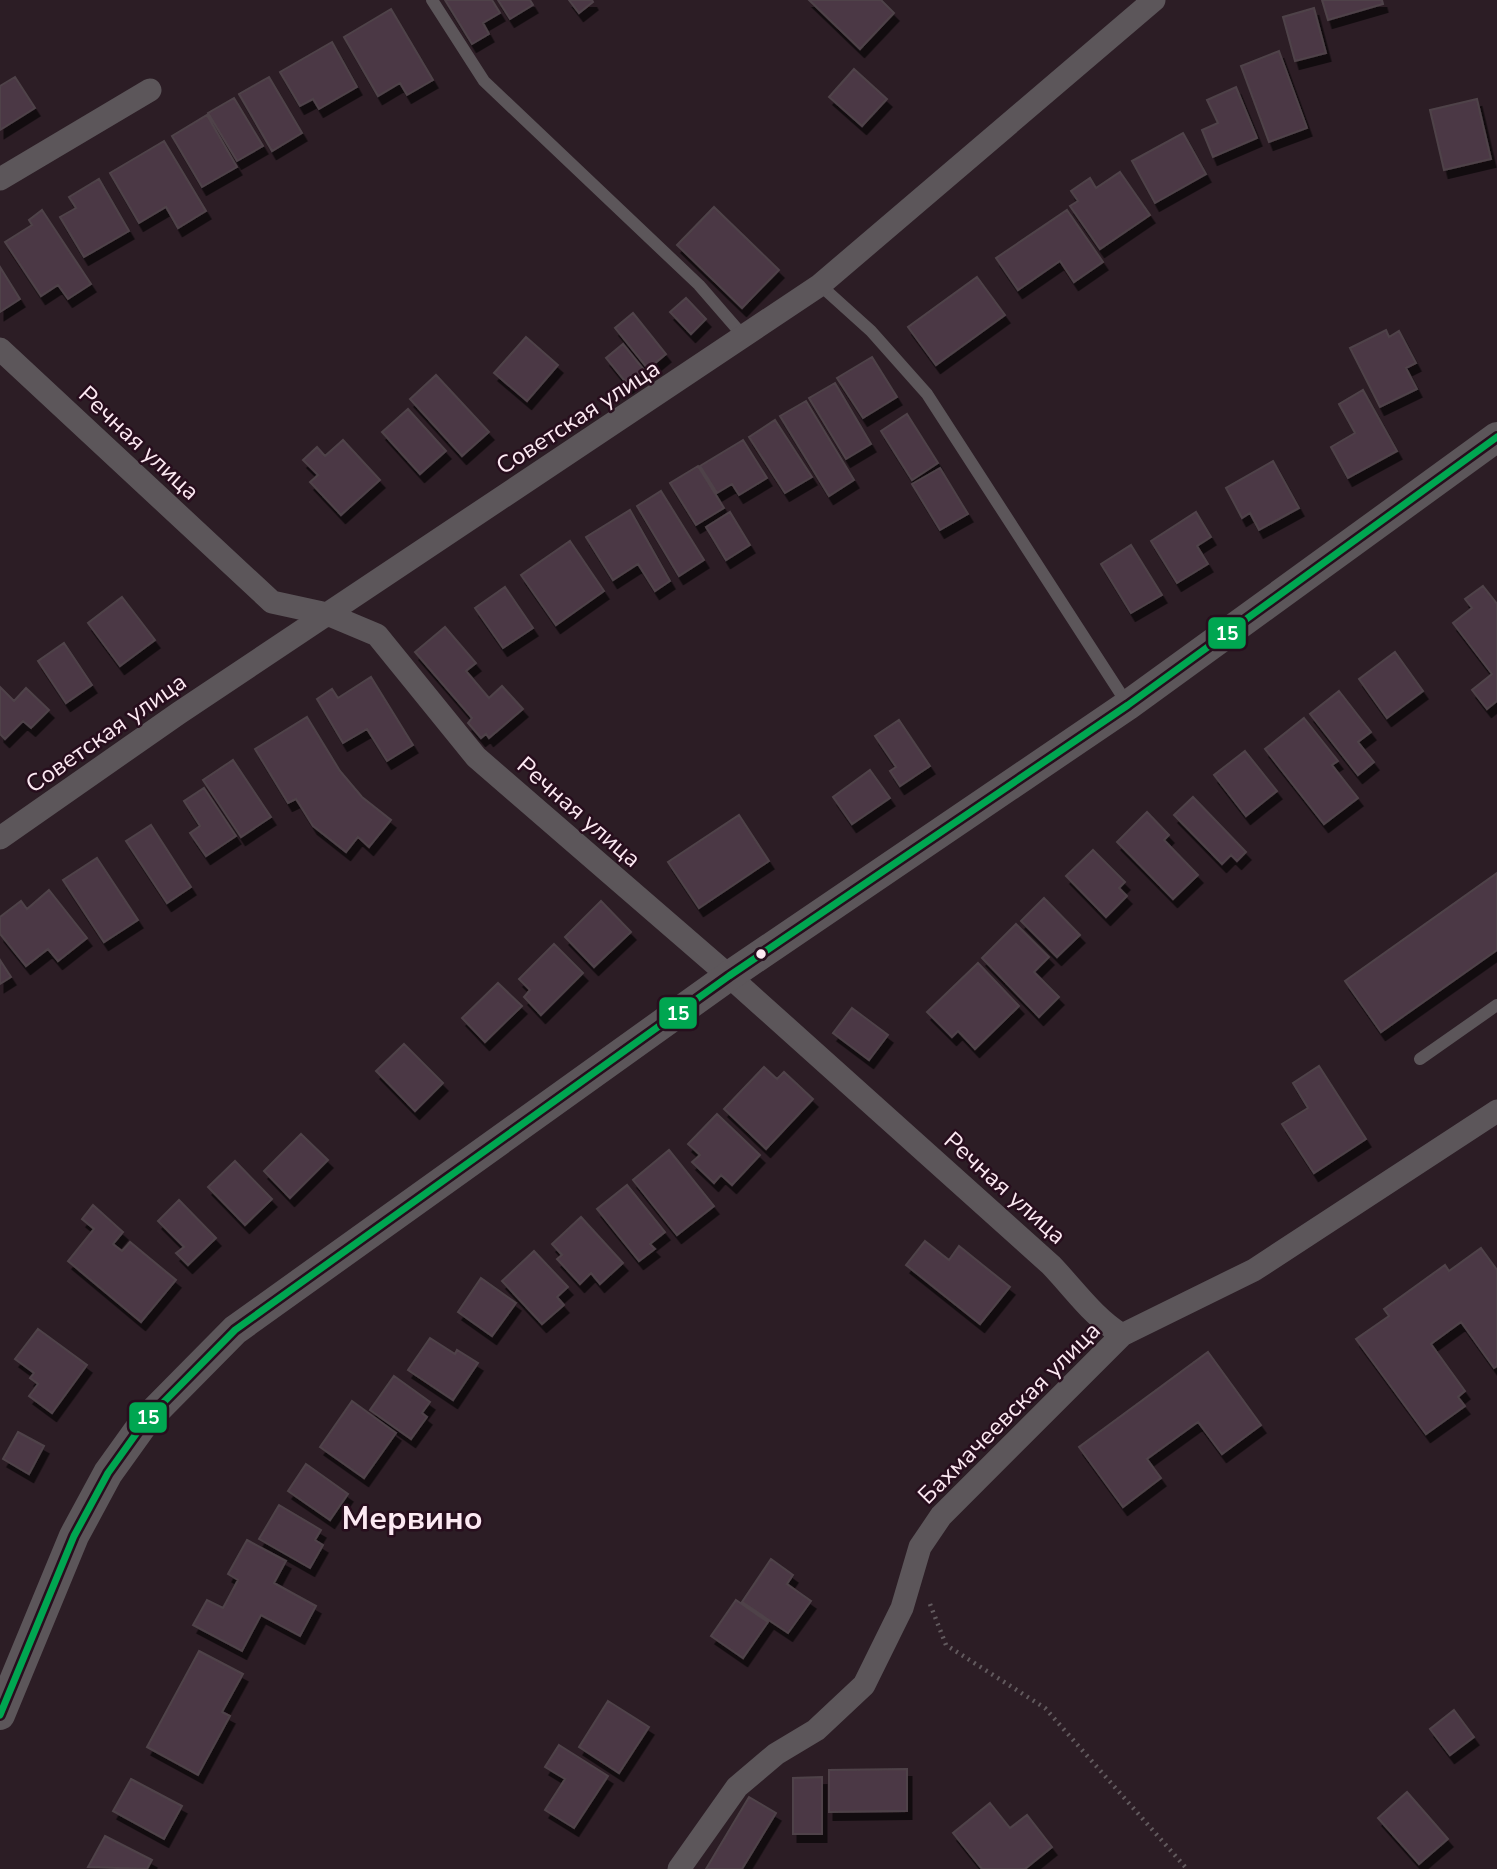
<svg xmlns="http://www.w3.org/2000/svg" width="1497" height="1869" font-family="'Nunito Sans',sans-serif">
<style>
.building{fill:#4c3944;stroke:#4f4349;stroke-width:2;filter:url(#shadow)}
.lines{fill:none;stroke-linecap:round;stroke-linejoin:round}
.path{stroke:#625a5e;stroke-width:4.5;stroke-dasharray:2 5;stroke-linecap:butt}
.service{stroke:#5c565a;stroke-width:12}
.minor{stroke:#5c565a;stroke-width:23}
.tertiary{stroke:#5c565a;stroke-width:30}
.bus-1-casing{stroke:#270e1d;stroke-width:12}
.bus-1{stroke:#00a651;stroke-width:7}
.bus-dot{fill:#fce9f2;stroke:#270e1d;stroke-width:2.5}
.labels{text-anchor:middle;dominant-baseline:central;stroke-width:5;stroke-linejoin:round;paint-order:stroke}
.street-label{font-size:24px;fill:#fce9f2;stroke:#270e1d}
.district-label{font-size:32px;font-weight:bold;fill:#fce9f2;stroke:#270e1d}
.line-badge{stroke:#270e1d;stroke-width:2.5}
.badge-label{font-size:19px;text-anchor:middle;font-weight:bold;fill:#fff}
</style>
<defs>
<filter id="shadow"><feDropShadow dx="4.5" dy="8" stdDeviation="0" flood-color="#0009"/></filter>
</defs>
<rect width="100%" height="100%" fill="#2c1d25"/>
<path class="building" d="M445 0H492L500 13 483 23 489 34 472 44Z
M498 0H530L533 5 510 19Z
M569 0H592L593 2 579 13Z
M809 0H881L894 13 860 49Z
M1322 0H1382L1383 4 1328 20Z
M1314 8 1326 53 1295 61 1283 17Z
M391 9 433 80 407 95 400 83 378 96 344 37Z
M332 42 357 87 319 109 313 99 300 106 280 72Z
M1279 51 1307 128 1269 142 1241 66Z
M854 69 887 99 862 126 829 97Z
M15 77 35 108 0 130V86Z
M269 77 302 133 272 151 239 94Z
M1236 87 1257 138 1213 157 1202 130 1218 123 1207 100Z
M234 98 263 146 237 161 208 113Z
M1477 99 1491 159 1444 170 1430 110Z
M207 115 237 167 202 187 172 136Z
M1183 133 1206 174 1155 203 1132 161Z
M164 141 206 211 178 228 166 207 139 223 110 173Z
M1120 172 1150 215 1100 249 1070 206 1078 201 1071 191 1090 178 1096 188Z
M99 179 129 231 84 257 60 217 76 208 69 197Z
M714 207 779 270 742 308 677 245Z
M42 210 91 284 68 299 58 285 41 296 5 242 32 225 29 220Z
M1067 210 1103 262 1074 282 1060 261 1018 290 996 258Z
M0 267 20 299 0 312Z
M977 277 1005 315 936 365 908 327Z
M686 298 706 319 691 334 670 312Z
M633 313 666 354 648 369 615 328Z
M1386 330 1389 337 1399 331 1416 363 1406 368 1417 389 1380 407 1350 348Z
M526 337 558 365 527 401 494 373Z
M623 344 645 371 628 385 606 358Z
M872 357 897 397 863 418 837 378Z
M436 375 489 432 462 456 410 399Z
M835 383 871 444 846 459 809 398Z
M1363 390 1397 451 1348 478 1331 447 1355 433 1339 404Z
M806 401 854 480 829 496 780 416Z
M408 409 446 451 420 474 382 432Z
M907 414 938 463 912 480 881 431Z
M775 420 812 477 785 493 749 437Z
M343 440 380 480 341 515 310 482 318 475 303 460 317 447 325 456Z
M743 440 767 478 739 495 732 484 717 493 700 466Z
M1273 461 1299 508 1259 530 1250 513 1242 518 1226 488Z
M698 466 724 508 696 525 670 483Z
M940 468 968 514 940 530 912 484Z
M661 491 704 560 679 576 637 506Z
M630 510 670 581 655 591 638 564 613 580 586 537Z
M730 512 750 545 726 560 706 527Z
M1196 512 1211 537 1197 546 1208 564 1177 583 1151 541Z
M570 541 604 591 556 625 521 575Z
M1131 545 1162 595 1131 613 1101 564Z
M1483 586 1497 604V701L1487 709 1472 690 1492 674 1453 623 1472 608 1465 599Z
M505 587 533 628 503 648 475 608Z
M122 597 155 640 120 666 88 623Z
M445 627 476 663 466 671 489 698 502 686 523 709 489 738 486 734 481 738 468 723 472 718 415 652Z
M64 643 92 685 66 703 38 661Z
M1395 652 1423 691 1387 718 1359 679Z
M371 677 413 745 387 761 367 729 343 743 317 699 332 689 338 698Z
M0 687 14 701 26 688 49 710 31 728 23 721 5 739 0 734Z
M1339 691 1371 732 1358 742 1374 762 1358 775 1310 714Z
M307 717 340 771 362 797 391 820 369 847 358 837 346 852 313 826 296 799 288 803 255 749Z
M1304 718 1338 761 1332 765 1358 798 1324 824 1265 749Z
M899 720 930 766 900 786 890 771 896 767 875 736Z
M1245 751 1277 791 1246 816 1214 775Z
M233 760 271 817 241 837 203 780Z
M870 770 890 798 852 824 833 797Z
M204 788 236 836 206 856 190 833 200 826 184 801Z
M1193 797 1246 852 1237 861 1231 855 1222 864 1174 815Z
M1147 812 1169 835 1164 840 1198 875 1173 899 1117 842Z
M739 815 769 861 699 908 668 862Z
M151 825 191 887 167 903 126 841Z
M1093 850 1125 882 1119 888 1127 896 1106 917 1066 876Z
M97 858 138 920 104 942 63 880Z
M1497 873V950L1381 1032 1345 981Z
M49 890 87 938 58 961 48 949 26 966 0 934V917L21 901 27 909Z
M1044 898 1080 935 1057 957 1021 921Z
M601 901 631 932 594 967 565 937Z
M1016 924 1049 957 1034 972 1059 997 1039 1017 982 958Z
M554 944 583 973 541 1015 524 997 530 990 519 979Z
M0 960 11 977 0 984Z
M978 963 1019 1006 975 1049 958 1031 952 1037 927 1012Z
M498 983 522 1006 485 1042 462 1018Z
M852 1008 888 1035 869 1060 833 1033Z
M404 1044 443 1083 415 1111 376 1071Z
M1319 1066 1366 1139 1314 1173 1282 1124 1308 1108 1293 1083Z
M764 1067 777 1079 784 1072 813 1099 766 1149 724 1109Z
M717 1114 760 1155 732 1185 721 1175 714 1183 692 1162 700 1155 688 1144Z
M301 1134 328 1160 290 1198 264 1171Z
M669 1150 714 1206 677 1235 633 1180Z
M235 1161 272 1199 245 1225 208 1187Z
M627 1185 665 1232 650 1244 655 1249 639 1261 597 1209Z
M179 1200 216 1238 188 1265 176 1253 184 1247 158 1221Z
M93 1205 123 1232 113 1244 122 1251 130 1242 176 1280 141 1322 68 1261 94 1229 82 1219Z
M581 1217 623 1263 600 1284 591 1273 580 1284 557 1259 562 1255 552 1244Z
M925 1241 949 1260 959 1246 1010 1287 980 1324 906 1265Z
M1481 1248 1497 1270V1366L1494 1368 1461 1322 1431 1344 1465 1391 1458 1397 1465 1406 1426 1434 1356 1339 1389 1316 1384 1309 1445 1265 1449 1271Z
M534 1251 568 1287 557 1297 564 1305 542 1324 502 1281Z
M481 1278 516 1303 492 1336 458 1312Z
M38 1329 87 1365 52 1413 29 1396 38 1384 30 1378 34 1373 15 1359Z
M430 1338 455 1354 457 1350 478 1363 453 1400 408 1370Z
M1208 1352 1261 1425 1222 1454 1198 1422 1147 1459 1161 1478 1123 1507 1079 1447Z
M394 1376 430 1402 422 1413 427 1417 411 1439 370 1410Z
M352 1401 396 1433 364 1478 320 1447Z
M18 1432 44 1446 29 1474 3 1459Z
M306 1464 348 1494 330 1520 288 1491Z
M279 1505 321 1530 315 1540 323 1545 310 1568 259 1539Z
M247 1540 286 1561 274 1583 316 1606 300 1636 261 1615 242 1651 193 1625 207 1600 223 1608 238 1580 228 1574Z
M771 1559 793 1575 787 1584 811 1601 788 1633 742 1602Z
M736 1600 768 1622 743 1658 711 1636Z
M199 1651 243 1674 222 1712 230 1716 198 1775 147 1747Z
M608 1701 649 1727 619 1773 579 1747Z
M1454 1710 1474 1737 1450 1755 1430 1729Z
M559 1745 608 1776 574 1828 545 1810 565 1779 545 1767Z
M907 1769V1811L829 1812V1770Z
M822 1777V1834H793V1778Z
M131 1779 182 1806 164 1839 113 1811Z
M1407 1792 1448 1839 1419 1864 1378 1818Z
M749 1797 776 1813 742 1869H706Z
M990 1803 1010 1828 1027 1815 1052 1847 1025 1869H982L953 1833Z
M105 1836 152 1860 147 1869 88 1867Z"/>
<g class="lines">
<path class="path" d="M930 1604 946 1645 1045 1708 1187 1869"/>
<path class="service" d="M432 0 484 81 699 285 745 338
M820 285 871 331 927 394 1128 705
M1420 1059 1497 1005"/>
<path class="minor" d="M0 179 150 90
M0 349 272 602 327 614 377 635 476 757 729 976 1051 1265C1074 1289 1094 1318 1122 1335
M0 838 179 713 820 285 1154 0
M679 1869 737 1787 776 1754 816 1730 864 1685 902 1608 920 1547 941 1516 1122 1335 1254 1270 1497 1111"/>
<path class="tertiary" d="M0 1715 74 1536 108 1473 146 1420 235 1330 729 976 1128 705 1497 437"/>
<g class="bus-1-casing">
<path id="bus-1" d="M0 1715 74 1536 108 1473 146 1420 235 1330 729 976 1128 705 1497 437"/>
</g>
<use href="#bus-1" class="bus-1"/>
</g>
<circle class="bus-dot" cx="761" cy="954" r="6"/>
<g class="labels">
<g class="street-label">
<text transform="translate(578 417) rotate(-33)">Советская улица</text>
<text transform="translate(139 443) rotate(43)">Речная улица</text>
<text transform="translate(106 733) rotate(-35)">Советская улица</text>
<text transform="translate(579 812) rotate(41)">Речная улица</text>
<text transform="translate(1005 1188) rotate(42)">Речная улица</text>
<text transform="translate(1009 1413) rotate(-45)">Бахмачеевская улица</text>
</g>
<g class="district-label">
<text x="412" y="1518">Мервино</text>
</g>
</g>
<g class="line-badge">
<rect x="1207" y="616" width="40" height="34" rx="7" fill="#00a651"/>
<rect x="658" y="996" width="40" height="34" rx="7" fill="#00a651"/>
<rect x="128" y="1401" width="40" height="33" rx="7" fill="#00a651"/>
</g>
<g class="badge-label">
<text x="1227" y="640">15</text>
<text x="678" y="1020">15</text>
<text x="148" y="1424">15</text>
</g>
</svg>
